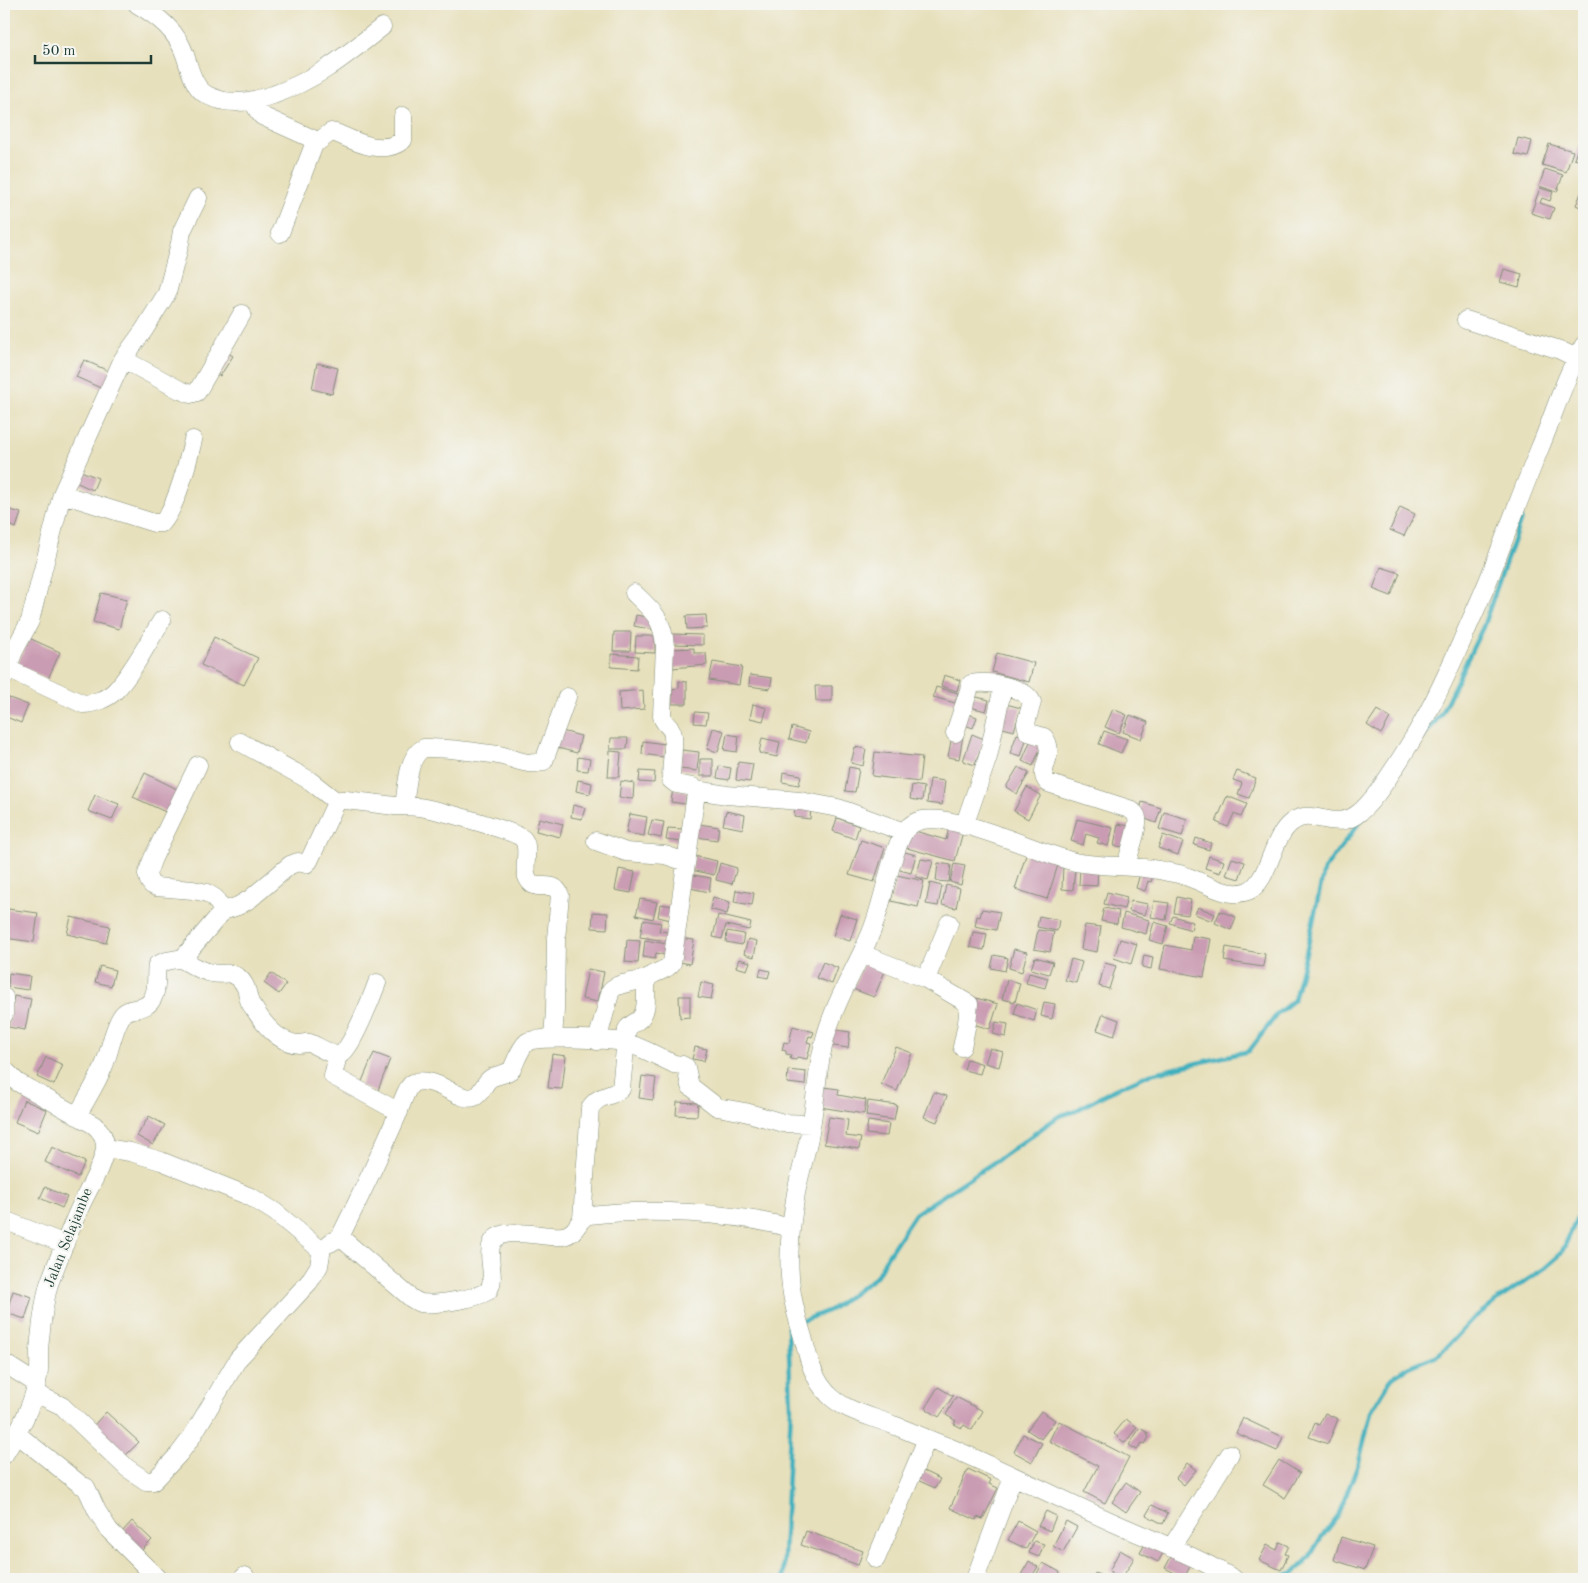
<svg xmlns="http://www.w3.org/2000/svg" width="1588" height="1583" font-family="'Old Standard TT',serif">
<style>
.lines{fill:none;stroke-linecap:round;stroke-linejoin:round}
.stream{stroke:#41b0be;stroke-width:4.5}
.building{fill:#ca9cb3}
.minor-casing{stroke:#838e78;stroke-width:19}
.minor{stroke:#fff;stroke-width:18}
.labels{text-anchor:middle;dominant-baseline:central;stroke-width:4.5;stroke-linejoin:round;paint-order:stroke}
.street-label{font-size:15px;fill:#1f3d34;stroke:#f6f6f2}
</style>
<rect width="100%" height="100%" fill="#f6f6f2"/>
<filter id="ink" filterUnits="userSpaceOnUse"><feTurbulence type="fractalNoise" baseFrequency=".02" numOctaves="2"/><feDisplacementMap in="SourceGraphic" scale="10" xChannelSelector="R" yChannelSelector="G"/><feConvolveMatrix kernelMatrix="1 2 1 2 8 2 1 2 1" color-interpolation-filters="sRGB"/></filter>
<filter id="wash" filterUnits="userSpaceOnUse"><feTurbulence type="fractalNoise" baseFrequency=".0096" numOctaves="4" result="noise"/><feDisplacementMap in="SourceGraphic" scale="20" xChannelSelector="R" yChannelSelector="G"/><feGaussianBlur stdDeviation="1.12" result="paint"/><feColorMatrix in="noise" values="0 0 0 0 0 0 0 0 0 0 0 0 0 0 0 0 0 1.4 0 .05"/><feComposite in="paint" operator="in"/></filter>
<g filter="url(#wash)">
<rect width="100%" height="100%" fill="#e7e0bc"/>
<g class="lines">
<path class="stream" d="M1423 737 1441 714 1483 627 1521 519
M802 1321 830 1310 876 1277 888 1255 915 1214 999 1159 1059 1116 1075 1111 1115 1089 1150 1074 1249 1051 1278 1013 1294 1000 1308 945 1324 870 1362 819
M783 1579 791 1407 788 1326 794 1323
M1269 1579 1293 1574 1309 1558 1320 1539 1338 1516 1359 1462 1371 1412 1390 1381 1395 1375 1408 1367 1435 1356 1447 1347 1474 1318 1499 1299 1545 1268 1561 1254 1584 1203"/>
</g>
<g id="blocks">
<path class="building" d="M1518 138 1532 141 1528 157 1514 154Z
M1549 144 1573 151 1566 172 1542 165Z
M1579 145 1584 147V162L1574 159Z
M1545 169 1563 175 1557 192 1539 186Z
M1584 186V209L1576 205Z
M1540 188 1553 192 1550 201 1542 198 1540 203 1554 208 1550 219 1531 213Z
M1504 269 1522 274 1519 287 1500 282Z
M223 350 233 356 220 376 211 370Z
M84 360 113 373 105 390 76 377Z
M317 363 338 368 332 394 312 389Z
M76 469 98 478 93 490 71 480Z
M1400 507 1415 514 1404 536 1390 530Z
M4 508 21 513 16 528 4 524Z
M1381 567 1400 573 1391 596 1373 589Z
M101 593 127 599 119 629 93 622Z
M636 615 657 619 655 630 634 626Z
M706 615 707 628 687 629 686 616Z
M614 632H631L630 651H613Z
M672 634 703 635V645L672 644Z
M636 636H655V653L635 652Z
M214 637 258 658 244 685 201 665Z
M29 638 60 652 48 679 17 665Z
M694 648V653H706L707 665 672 668 671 649Z
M997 653 1034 663 1029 682 992 672Z
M611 654 638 656 637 669 611 667Z
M713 662 742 667 739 685 709 680Z
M750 675 772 678 770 689 749 686Z
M944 675 960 680 957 691 941 686Z
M679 681 687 682V704H672V689L679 688Z
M815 686H832V701H816Z
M936 687 958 693 955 703 933 697Z
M643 690 644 709 620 711 619 692Z
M968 695 989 700 986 711 965 706Z
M4 696 28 705 21 723 4 716Z
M753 704 767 708 763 721 750 718Z
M1006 704 1021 708 1014 731 999 727Z
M1113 709 1127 715 1119 733 1105 727Z
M1377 710 1390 718 1381 734 1367 725Z
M695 712 708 713 706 724 694 723Z
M963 712 977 717 973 728 959 723Z
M1130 715 1148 722 1141 739 1123 732Z
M792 727 809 732 806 743 789 739Z
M713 728 724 731 718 752 707 749Z
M558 730 581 736 577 753 554 747Z
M1104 731 1127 739 1121 753 1099 744Z
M727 734 739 736 737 752 724 750Z
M972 734 984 739 975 765 963 761Z
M1017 734 1027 737 1021 756 1010 753Z
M952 735 963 736 959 759 948 757Z
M1032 737 1043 742 1033 766 1022 761Z
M611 738H628L627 749H610Z
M762 738 780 742 777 757 759 753Z
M643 741 665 744 663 757 642 754Z
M855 747 866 749 863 766 851 763Z
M682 750 699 752 697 771 680 769Z
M610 751 621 752 619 777H608Z
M875 752 922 757 919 782 872 776Z
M578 757 590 759 588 771 577 770Z
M700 759H713V776H700Z
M738 762 753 764 750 782 736 780Z
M719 766 731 768 729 780 717 778Z
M849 767 859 769 855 792 845 791Z
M1018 767 1029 773 1017 794 1006 787Z
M640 771 655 772 654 783 639 782Z
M1237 771 1256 778 1249 798 1238 794 1242 783 1233 780Z
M783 772 801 775 799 785 782 782Z
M145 773 181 791 170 814 133 797Z
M930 779 945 781 942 805 927 803Z
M578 780 592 783 590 794 576 791Z
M621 781 634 783 633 799 619 798Z
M912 785 924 787 922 801 910 799Z
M1027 787 1041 795 1028 819 1014 811Z
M673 789 687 791 685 804 671 802Z
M95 795 119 804 112 820 88 811Z
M1227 796 1247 804 1241 817 1234 814 1228 827 1216 822Z
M1142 802 1161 808 1156 823 1138 816Z
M573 805 585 808 582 819 571 817Z
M795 807 811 809 810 819 794 817Z
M726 811 745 815 743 829 723 825Z
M1164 812 1187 819 1182 836 1159 829Z
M630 814 647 817 644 836 626 833Z
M539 818 563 824 560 837 536 831Z
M837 818 859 826 855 839 833 831Z
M1077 819 1113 828 1108 846 1097 843 1099 838 1086 834 1083 845 1071 841Z
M652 820 664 822 661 838 648 835Z
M692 823 719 827 717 840 690 836Z
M950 824 964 828 955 861 903 847 908 829 946 840Z
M1118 824 1129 826 1126 847 1114 846Z
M668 828 682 829 681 842 666 840Z
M1163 835 1183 842 1178 855 1158 848Z
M1196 838 1211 843 1209 850 1194 845Z
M861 840 885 848 874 882 849 875Z
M1028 849 1060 859 1047 899 1015 889Z
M901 851 916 855 911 873 896 869Z
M694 856 717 861 714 875 691 870Z
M1209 856 1224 861 1220 873 1205 868Z
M1232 858 1245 862 1239 879 1226 875Z
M921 859 933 861 928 880 916 877Z
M720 863 737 868 732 884 716 880Z
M938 863 951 865 949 882 936 881Z
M954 864 965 866 961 885 950 882Z
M1063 866 1075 867 1073 890 1062 889Z
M1080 866 1098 867 1097 886 1079 885Z
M619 869 635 872 631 893 615 890Z
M1141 870 1154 873 1151 882 1148 881 1145 891 1136 888Z
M687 874 711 878 709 892 685 887Z
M897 875 924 881 918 907 891 901Z
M930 883 942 886 938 906 926 904Z
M946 885 960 888 956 908 942 905Z
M736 890 754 893 752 905 734 902Z
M1107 892 1127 897 1124 909 1104 904Z
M713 897 730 902 727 914 710 909Z
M1177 897 1191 900 1188 915 1174 913Z
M640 899 657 902 653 919 636 915Z
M1131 901 1148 904 1145 915 1129 911Z
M1154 901 1169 903 1166 920 1151 917Z
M660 904 673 906 671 920 658 917Z
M1198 907 1215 914 1212 921 1195 914Z
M1104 908 1119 911 1117 924 1101 921Z
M8 909 38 913 34 942 4 938Z
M982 909 1000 912 996 930 975 926 977 916 980 917Z
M1220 911 1236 917 1231 930 1215 923Z
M593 912 608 913 607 929 592 928Z
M1124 913 1149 920 1146 934 1121 927Z
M840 914 857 919 850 941 833 936Z
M718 915 751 923 749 930 726 925 722 939 713 937Z
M1039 916 1059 920 1057 931 1037 927Z
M1173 916 1193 922 1191 930 1170 923Z
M71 917 110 926 106 943 67 934Z
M643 920 661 923 659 931 669 932 667 941 640 937Z
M1154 922 1168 926 1163 944 1149 940Z
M1085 925 1101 927 1097 952 1081 949Z
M1038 930 1054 932 1050 952 1034 949Z
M727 931 744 934 742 945 726 942Z
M973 932 987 934 984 950 970 947Z
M1193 936 1211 939 1204 977 1160 969 1165 945 1191 950Z
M679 938 694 940 690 964 675 961Z
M748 939 757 941 754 957 744 954Z
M1120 939 1137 944 1131 964 1114 958Z
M627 940 640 941 638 963 625 962Z
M645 940 667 944 665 955 656 953 655 959 643 957Z
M1226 947 1265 954 1263 967 1224 961Z
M1014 949 1027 952 1022 972 1009 968Z
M994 955 1008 958 1005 971 991 968Z
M1144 955 1153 957 1151 969 1142 967Z
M1035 957 1053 962 1049 974 1031 969Z
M739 959 750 962 747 970 736 967Z
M1071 959 1082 962 1076 983 1065 980Z
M865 960 886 969 874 997 853 989Z
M823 962 838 968 832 984 816 978Z
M1105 963 1116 966 1109 989 1099 986Z
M100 966 115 970 111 986 95 982Z
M588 969 604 972 598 1002 582 999Z
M761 969 770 971 768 978 759 976Z
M9 973 30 976 28 990 8 987Z
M271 973 286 984 279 994 264 983Z
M1029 973 1048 978 1045 988 1026 983Z
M1007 980 1020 983 1015 1002 1002 999Z
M701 982 714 985 711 999 698 997Z
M14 996 31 999 25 1030 8 1027Z
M679 996H690V1017L680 1018Z
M976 998 998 1004 990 1029 969 1023Z
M1044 1002 1055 1004 1052 1019 1041 1016Z
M1017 1003 1037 1010 1034 1021 1014 1014Z
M1103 1014 1119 1020 1114 1036 1097 1030Z
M996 1022 1008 1024 1006 1037 993 1034Z
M793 1026 814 1032 812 1037 809 1036 807 1042 811 1043 807 1059 797 1057 796 1060 790 1059 791 1055 786 1054V1051L782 1050 784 1042 789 1043Z
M830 1029 850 1032 848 1048 827 1045Z
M695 1047 707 1049 704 1061 692 1059Z
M896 1047 912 1053 897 1091 881 1084Z
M990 1048 1003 1052 999 1067 985 1063Z
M374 1053 390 1059 377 1093 360 1086Z
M552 1054 566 1056 562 1089 548 1088Z
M46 1057 63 1065 54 1085 37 1077Z
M967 1059 983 1064 980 1074 964 1070Z
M788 1070 806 1072 805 1085 787 1083Z
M642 1076 656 1078 653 1100 639 1098Z
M823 1087 839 1089 838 1095 866 1100 864 1114 820 1107Z
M934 1092 947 1096 937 1122 924 1117Z
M24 1100 47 1110 38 1132 15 1122Z
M868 1101 897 1105 894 1120 866 1116Z
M677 1102 698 1103 697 1116 676 1115Z
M149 1116 165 1125 153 1145 137 1136Z
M829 1117 848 1120 846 1136 861 1138 859 1149 824 1144Z
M868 1121 889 1124 887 1136 866 1134Z
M52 1147 85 1162 78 1177 45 1162Z
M45 1187 67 1197 62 1208 40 1198Z
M13 1291 32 1297 25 1319 6 1313Z
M938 1387 953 1396 939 1417 925 1408Z
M956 1397 983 1411 972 1430 964 1425 962 1428 954 1424 956 1421 946 1415Z
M1041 1411 1055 1420 1041 1439 1027 1430Z
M106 1412 139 1442 126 1455 93 1426Z
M1325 1413 1338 1419 1328 1444 1309 1437 1315 1423 1319 1425Z
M1243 1418 1283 1437 1277 1451 1236 1433Z
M1126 1419 1137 1427 1125 1443 1114 1434Z
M1059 1421 1129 1457 1105 1503 1084 1492 1098 1466 1049 1441Z
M1140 1428 1148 1433 1147 1435 1149 1437 1145 1444 1142 1443 1137 1450 1129 1445Z
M1023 1434 1042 1443 1032 1462 1014 1452Z
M1279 1460 1300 1473 1285 1498 1263 1485Z
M1187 1463 1196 1470 1184 1485 1176 1478Z
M968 1469 991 1480 989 1484 998 1488 983 1519 977 1517 976 1520 950 1508Z
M921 1470 940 1479 935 1488 917 1480Z
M1126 1482 1140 1492 1126 1512 1112 1502Z
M1152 1505 1168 1513 1163 1524 1146 1515Z
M1046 1511 1056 1516 1050 1531 1038 1526Z
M132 1521 152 1540 140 1552 121 1533Z
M1018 1521 1036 1531 1026 1549 1008 1540Z
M1066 1521 1077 1527 1063 1552 1053 1546Z
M806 1531 863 1551 858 1565 801 1545Z
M1341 1537 1373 1547 1365 1570 1334 1560Z
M1034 1541 1044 1544 1039 1557 1029 1553Z
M1146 1542 1164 1551 1158 1562 1140 1553Z
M1280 1542 1289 1546 1285 1554 1288 1555 1281 1570 1259 1560 1267 1545 1277 1550Z
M1120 1550 1134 1558 1122 1578 1109 1571Z
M1173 1553 1192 1563 1184 1578 1165 1568Z
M1029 1561 1038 1567 1030 1579 1021 1575Z
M1043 1563 1060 1572 1056 1579H1039L1035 1577Z
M1095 1573 1107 1578 1106 1579H1093Z
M1132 1574 1141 1579H1129Z"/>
</g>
</g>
<g filter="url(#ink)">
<use href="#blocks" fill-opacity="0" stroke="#838e78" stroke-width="1"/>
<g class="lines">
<g class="minor-casing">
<path id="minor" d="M137 4C159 17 177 31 185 55 189 66 191 78 198 87 204 96 214 98 224 101 242 104 256 100 273 95 318 79 345 56 382 27
M253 101 258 111 262 116 313 139 315 142 280 233
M315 142 319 141 331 132 336 133C356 142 383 156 403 140V116
M1466 320 1560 350 1576 358
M123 359 180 390 190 394 197 392 242 314
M62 494 154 523H162C176 508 188 461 193 440
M8 669 83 704C93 704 107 699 115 691 132 674 148 642 162 620
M4 677 14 651 30 621 62 494 123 359 144 330 167 293 180 243 182 231 198 198
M955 733 971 684C986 680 1026 687 1032 702L1026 723 1028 732 1044 737C1058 755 1035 770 1048 783L1129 809C1133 811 1136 813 1137 818 1139 826 1128 856 1126 866
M240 742 309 780 337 802
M198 765 153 858 147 874 149 881 152 885 156 887 193 890 207 893 215 898 223 911
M696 790 727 795 800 801 838 808 904 832
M404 806C407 789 407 756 424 748 445 747 477 752 498 755 513 757 529 768 544 761L567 697
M964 826 988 757 1003 686
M596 841 626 852 665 855 686 862
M862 954 926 979 949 923
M181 959C191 964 200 971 212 973 222 976 227 970 238 977 246 984 247 991 249 1000 250 1004 253 1007 255 1010 265 1026 279 1043 299 1044 304 1044 305 1042 310 1043 317 1046 333 1056 339 1055 349 1055 373 994 377 983
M926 979 969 1004 967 1023 962 1047
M4 997V1015
M597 1041 611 990C620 982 635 982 647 979
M338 1055 333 1076 399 1112
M4 1069 17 1082 94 1125C101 1131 106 1138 105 1148 104 1163 88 1190 81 1205 69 1231 59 1258 49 1284 43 1305 41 1328 39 1350 39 1359 40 1369 38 1377 33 1406 19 1431 4 1455
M77 1116C86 1100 96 1084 103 1068 110 1052 112 1032 121 1017 129 1003 147 1015 154 995 158 986 155 975 157 965L166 961 183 958 223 911 238 906 250 899 290 865 298 862 306 864 309 861 335 805 340 800H346C362 802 378 804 395 806 405 806 415 806 425 808 440 811 516 831 523 839 532 850 519 871 531 883 539 891 554 879 560 895L556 939 555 1010 553 1038
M582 1219 590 1108C600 1093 608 1099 621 1089L627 1029C631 1023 639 1022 642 1016 649 1005 644 991 647 979 653 971 666 972 672 963L696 793 693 787 676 784 671 780C671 766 674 750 673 736 673 726 663 725 662 716L665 646C663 619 653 611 634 593
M4 1220 65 1244
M340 1237C360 1197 379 1157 397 1116 400 1109 407 1085 413 1083 434 1074 460 1103 474 1097 482 1094 484 1082 491 1078 498 1074 506 1075 512 1069 516 1061 520 1048 527 1042 536 1035 610 1040 624 1042 637 1045 661 1058 674 1064L682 1065 686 1067 690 1086 717 1107 745 1112 783 1123 811 1124
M330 1243 340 1237 411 1298C414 1300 417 1302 421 1303 436 1305 475 1299 488 1291 497 1278 487 1260 491 1246 497 1222 544 1239 563 1236 579 1233 577 1218 589 1215 649 1208 732 1212 791 1228
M4 1363 37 1384
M35 1393 62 1406 127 1468 146 1481H154L179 1454 191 1438 238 1359 309 1282 319 1266 322 1248 317 1247 275 1212 251 1197 161 1161 130 1152 105 1148
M17 1434 81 1485 86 1487 97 1511 109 1530 158 1579
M1171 1548 1230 1454
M876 1559 927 1439
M242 1579 245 1576
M975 1579 1013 1477
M1234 1579C1196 1556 1152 1540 1112 1522 1058 1498 1005 1471 951 1448 931 1441 912 1432 893 1425 871 1416 844 1411 828 1394 813 1379 808 1357 803 1337 798 1321 793 1304 791 1287 787 1256 791 1224 796 1193 800 1173 806 1153 810 1133 817 1095 817 1056 831 1020 841 991 858 964 870 935 881 910 885 882 894 856 899 843 902 828 916 822 946 808 1040 854 1075 862 1106 868 1137 864 1168 872 1175 873 1182 874 1188 877 1206 883 1228 899 1248 891 1270 881 1271 837 1292 822 1313 806 1335 834 1360 812 1377 798 1397 764 1409 745 1430 712 1445 678 1461 643 1470 621 1481 599 1490 576 1506 534 1522 492 1539 450 1554 415 1564 378 1584 345"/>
</g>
<use href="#minor" class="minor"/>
</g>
</g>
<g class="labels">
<g class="street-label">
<text transform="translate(69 1238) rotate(-68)">Jalan Selajambe</text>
</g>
</g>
<rect width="1588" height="1583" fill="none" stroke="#f6f6f2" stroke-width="20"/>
<path d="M35 55v8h116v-8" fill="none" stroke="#1f3d34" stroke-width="2.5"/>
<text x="42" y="55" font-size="15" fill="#1f3d34" stroke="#f6f6f2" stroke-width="4" paint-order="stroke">50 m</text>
</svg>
